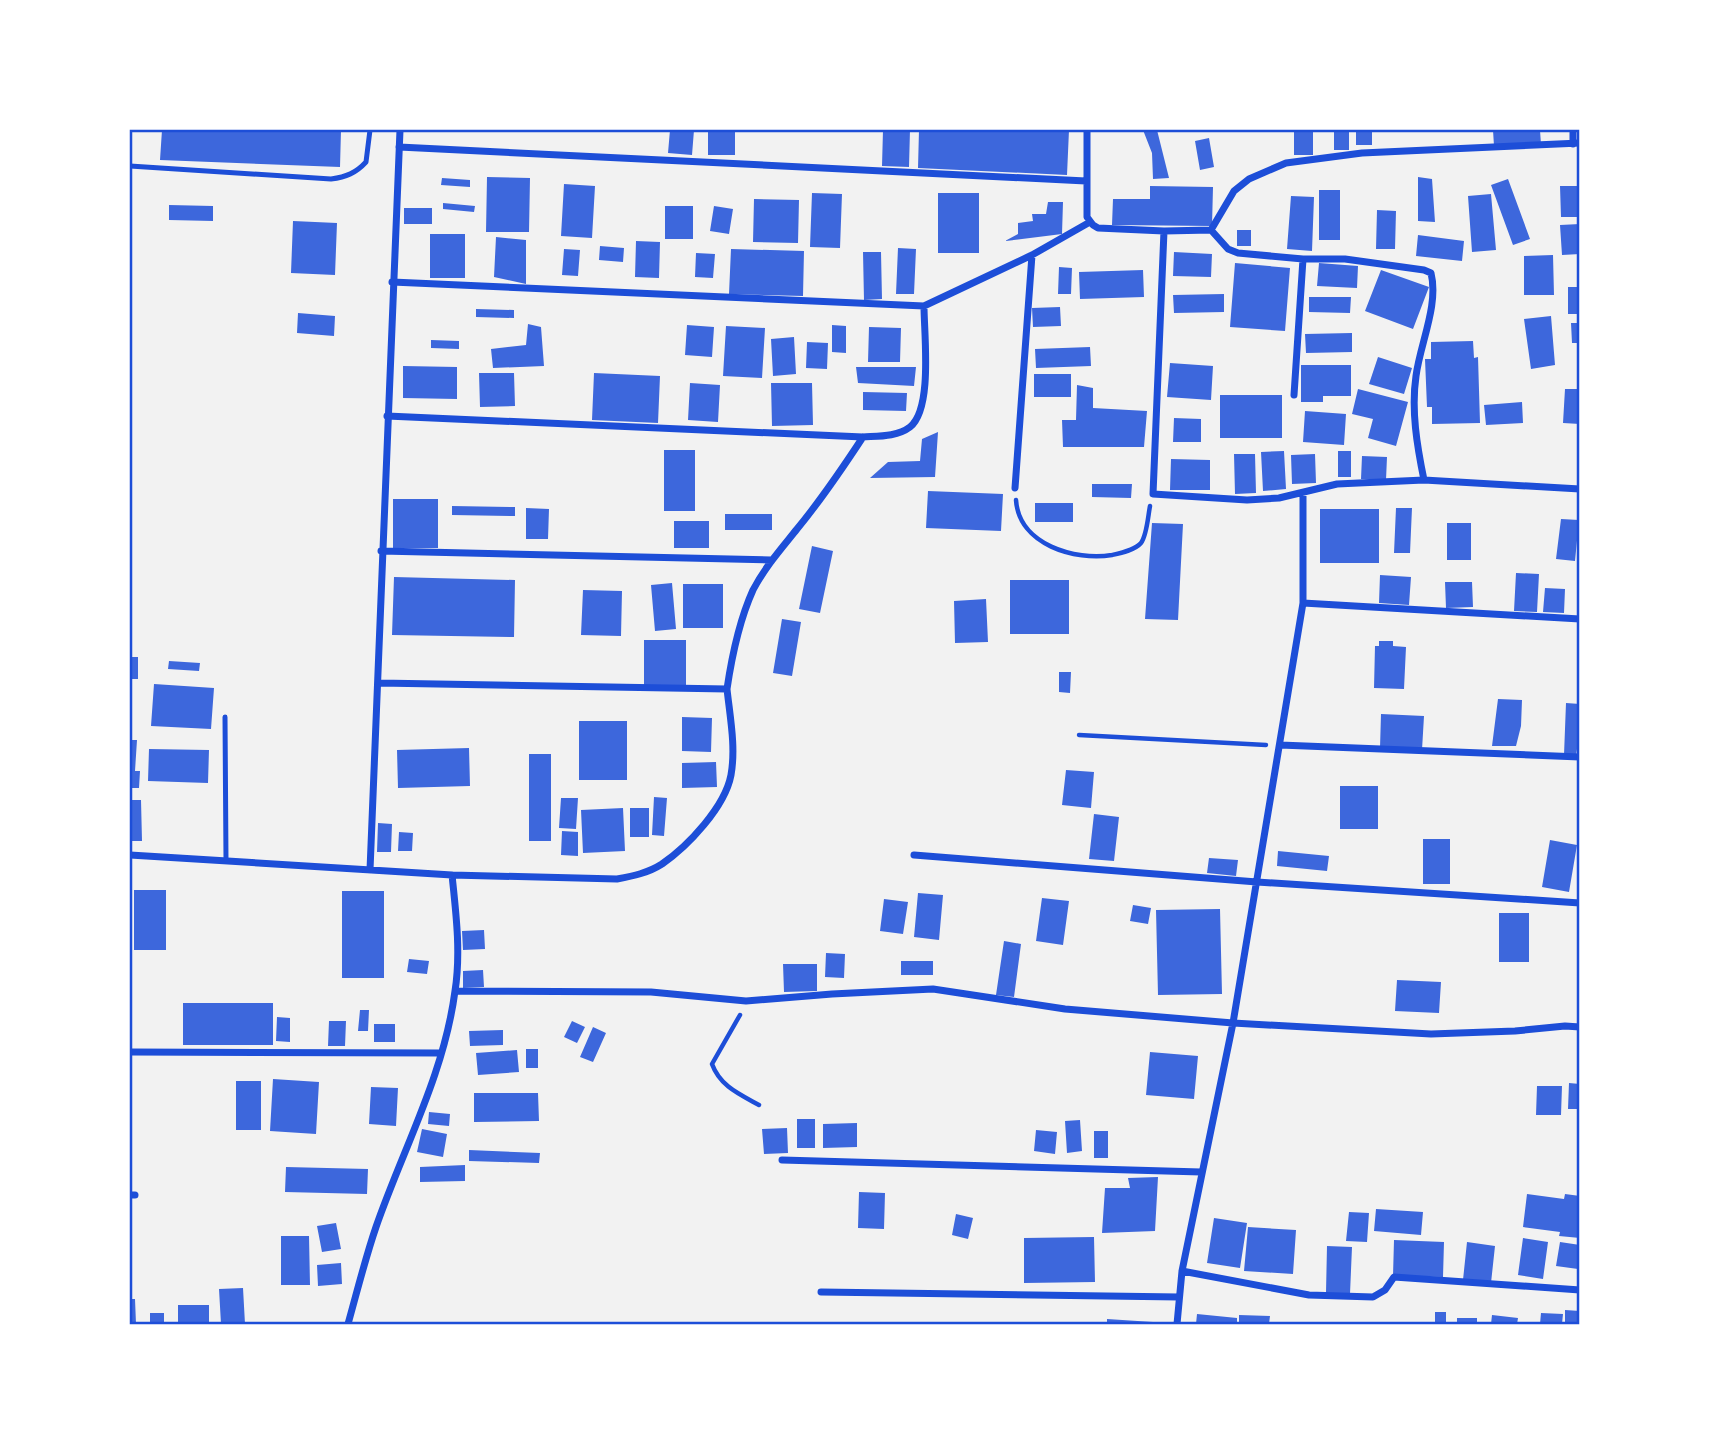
<svg xmlns="http://www.w3.org/2000/svg" width="1709" height="1454" font-family="Helvetica,sans-serif">
<style>
.building{fill:#3d67dc}
.lines{fill:none;stroke-linecap:round;stroke-linejoin:round}
.path{stroke:#1d4ed8;stroke-width:4.5}
.service{stroke:#1d4ed8;stroke-width:5}
.minor{stroke:#1d4ed8;stroke-width:7}
.neatline{fill:none;stroke:#1d4ed8;stroke-width:2.5}
</style>
<rect width="100%" height="100%" fill="#f2f2f2"/>
<path class="building" d="M162 130H341L340 167 160 160Z
M670 130H694L692 155 668 153Z
M708 130H735V155H708Z
M883 130H910L909 167 882 166Z
M919 130H1069L1067 175 918 168Z
M1143 130H1157L1169 178 1153 179 1152 153Z
M1294 130H1313V155H1294Z
M1334 130H1349V150H1334Z
M1356 130H1372V145H1356Z
M1493 130H1540L1541 145 1494 146Z
M1209 138 1214 167 1200 170 1195 141Z
M487 177 530 178 529 232H486Z
M1418 177 1432 179 1435 222 1418 221Z
M442 178 470 180V187L441 185Z
M1508 179 1530 239 1513 245 1491 185Z
M564 184 595 186 592 238 561 236Z
M1150 186 1213 187 1212 226 1112 225 1113 199H1150Z
M1560 186H1580V217H1561Z
M1319 190H1340V240H1319Z
M812 193 842 194 840 248 810 247Z
M938 193H979V253H938Z
M1491 194 1496 250 1472 252 1468 196Z
M1291 196 1314 197 1312 251 1287 249Z
M754 199 799 200 798 243 753 242Z
M1048 202H1063L1062 234 1005 241 1018 234V223L1033 221 1032 214H1046Z
M443 203 475 206 474 212 443 209Z
M169 205 213 206V221L169 220Z
M665 206H693V239H665Z
M714 206 733 209 729 234 710 231Z
M404 208H432V224H404Z
M1377 210 1396 211 1395 249H1376Z
M293 221 337 223 335 275 291 273Z
M1580 224V254L1562 255 1560 225Z
M1237 230H1251V246H1237Z
M430 234H465V278H430Z
M1418 235 1464 241 1462 261 1416 256Z
M496 237 526 240V284L494 277Z
M636 241 660 242 659 278 635 277Z
M600 246 624 248 623 262 599 260Z
M898 248 916 249 914 294H896Z
M564 249 580 250 578 276 562 275Z
M731 249 804 251 803 296 729 294Z
M863 252H881L882 299 864 300Z
M1174 252 1212 254 1211 277 1173 276Z
M696 253 715 254 713 278 695 277Z
M1553 255 1554 295H1524V256Z
M1235 263 1290 268 1285 331 1230 327Z
M1319 263 1358 266 1357 288 1317 286Z
M1059 267 1072 268 1071 294H1058Z
M1143 270 1144 297 1080 299 1079 272Z
M1381 270 1429 287 1413 329 1365 311Z
M1568 287H1580V314H1568Z
M1224 294V312L1174 313 1173 295Z
M1309 297H1351L1350 313 1309 312Z
M1060 307 1061 326 1033 327 1032 308Z
M476 309 514 310V318L476 317Z
M298 313 335 316 334 336 297 333Z
M1551 316 1555 365 1531 369 1524 319Z
M1571 323H1580V343H1572Z
M528 324 541 327 544 366 493 368 491 349 526 345Z
M687 325 714 327 712 357 685 355Z
M832 325 846 326V353L832 352Z
M726 326 765 328 762 378 723 376Z
M869 327 901 328 900 362H868Z
M1352 333V352L1306 353 1305 334Z
M794 337 796 374 773 376 771 339Z
M431 340 459 341V349L431 348Z
M1473 341 1474 358 1478 357 1480 423 1432 424V407H1427L1425 359H1431V342Z
M807 342 828 343 827 369 806 368Z
M1090 347 1091 366 1036 368 1035 349Z
M1378 357 1412 368 1404 394 1369 384Z
M1170 363 1213 366 1211 400 1167 397Z
M1301 365H1351V396H1323V402H1301Z
M403 366 457 367V399L403 398Z
M856 367H916L914 386 858 383Z
M479 373H514L515 406 480 407Z
M594 373 660 376 658 423 592 420Z
M1034 374H1071V397H1034Z
M690 383 720 385 718 422 688 420Z
M771 383H812L813 425 772 426Z
M1077 385 1093 388V408L1147 411 1144 447H1063L1062 420H1076Z
M1358 389 1408 402 1396 446 1368 438 1373 419 1352 414Z
M1565 389H1580V424L1563 423Z
M863 392 907 393 906 411 863 410Z
M1220 395H1282V438H1220Z
M1522 402 1523 423 1486 425 1484 405Z
M1305 411 1346 414 1344 445 1303 442Z
M1174 418 1201 419V442H1173Z
M938 432 935 477 870 478 888 462 920 461 922 439Z
M664 450H695V511H664Z
M1284 451 1286 489 1263 491 1261 452Z
M1338 451H1351V477H1338Z
M1234 454H1255L1256 493 1235 494Z
M1315 454 1316 483 1292 484 1291 455Z
M1362 456 1387 457 1386 480 1361 479Z
M1171 459 1210 460V490H1170Z
M1092 484H1132L1131 498 1092 497Z
M928 491 1003 494 1001 531 926 528Z
M393 499H438V548H393Z
M1035 503H1073V522H1035Z
M452 506 515 507V516L452 515Z
M526 508 549 509 548 539H526Z
M1396 508H1412L1410 553H1394Z
M1320 509H1379V563H1320Z
M725 514H772V530H725Z
M1561 519 1579 520 1575 561 1556 559Z
M674 521H709V548H674Z
M1152 523 1183 524 1178 620 1145 619Z
M1447 523H1471V560H1447Z
M812 546 833 551 820 613 799 609Z
M1516 573 1539 574 1537 612 1514 611Z
M1380 575 1411 577 1409 605 1379 603Z
M394 577 515 580 514 637 392 635Z
M1010 580H1069V634H1010Z
M1445 582H1472L1473 607 1446 608Z
M672 583 676 629 655 631 651 585Z
M683 584H723V628H683Z
M1545 588 1565 589 1564 613 1543 612Z
M583 590 622 591 621 636 581 635Z
M986 599 988 642 955 643 954 601Z
M782 619 801 622 792 676 773 673Z
M644 640H686V685H644Z
M1379 641H1393V646L1406 647 1404 689 1374 688 1375 646H1379Z
M130 657H138V679H130Z
M169 661 200 663 199 671 168 669Z
M1059 672H1071L1070 693 1059 692Z
M154 684 214 688 211 729 151 726Z
M1498 699 1522 700 1521 726 1516 746H1492Z
M1566 703 1580 704V749H1577L1576 756 1564 755Z
M1381 714 1424 716 1422 750 1380 748Z
M682 717 712 718 711 752 682 751Z
M579 721H627V780H579Z
M130 740H137L135 771H140L139 788H130Z
M469 748 470 786 398 788 397 750Z
M149 749 209 750 208 783 148 781Z
M529 754H551V841H529Z
M716 762 717 787 682 788V763Z
M1066 770 1094 772 1091 808 1062 805Z
M1340 786H1378V829H1340Z
M654 797 667 798 664 836 652 835Z
M561 798H578L576 829 559 828Z
M130 800H141L142 841H130Z
M623 808 625 851 583 853 581 810Z
M630 808H649V837H630Z
M1094 814 1119 817 1114 861 1089 859Z
M378 823 392 824 391 852H377Z
M562 831 578 832V856L561 855Z
M399 832 413 833 412 851H398Z
M1423 839H1450V884H1423Z
M1550 840 1577 845 1569 892 1542 887Z
M1278 851 1329 856 1327 871 1277 866Z
M1209 858 1238 860 1236 876 1207 873Z
M134 890H166V950H134Z
M342 891H384V978H342Z
M918 893 943 895 939 940 914 937Z
M1042 898 1069 901 1063 945 1036 941Z
M884 899 908 902 903 934 880 931Z
M1133 905 1151 908 1148 924 1130 921Z
M1220 909 1222 994 1158 995 1156 910Z
M1499 913H1529V962H1499Z
M484 930 485 949 463 950 462 931Z
M1004 941 1021 944 1014 997 996 995Z
M826 953 845 954 844 978 825 977Z
M409 959 429 961 427 974 407 972Z
M901 961H933V975H901Z
M783 964H817V991L784 992Z
M483 970 484 987 463 988V971Z
M1397 980 1441 982 1439 1013 1395 1011Z
M183 1003H273V1045H183Z
M360 1010H369L368 1031H358Z
M277 1017 290 1018V1042L276 1041Z
M329 1021H346L345 1046H328Z
M572 1021 585 1027 577 1043 564 1037Z
M374 1024H395V1042H374Z
M593 1027 606 1033 593 1062 580 1057Z
M503 1030V1045L470 1046 469 1031Z
M526 1049H538V1068H526Z
M517 1050 519 1072 478 1075 476 1053Z
M1150 1052 1198 1056 1194 1099 1146 1095Z
M273 1079 319 1082 316 1134 270 1131Z
M236 1081H261V1130H236Z
M1569 1083 1580 1084V1109H1568Z
M1537 1086H1562L1561 1115H1536Z
M371 1087 398 1088 396 1126 369 1124Z
M474 1093H538L539 1121 474 1122Z
M429 1112 450 1114 449 1126 428 1124Z
M797 1119H815V1148H797Z
M1080 1120 1082 1151 1067 1153 1065 1121Z
M857 1123V1147L823 1148V1124Z
M787 1128 788 1153 764 1154 762 1129Z
M422 1129 447 1134 443 1157 417 1152Z
M1036 1130 1057 1132 1055 1154 1034 1151Z
M1094 1131H1108V1158H1094Z
M469 1150 540 1153 539 1163 469 1161Z
M465 1165V1181L420 1182V1167Z
M286 1167 368 1169 367 1194 285 1192Z
M1158 1177 1155 1231 1102 1233 1105 1188H1130L1128 1178Z
M859 1192 885 1193 884 1229 858 1228Z
M1527 1194 1564 1199 1565 1194 1580 1196V1238L1559 1236 1560 1232 1523 1227Z
M1376 1209 1423 1212 1421 1235 1374 1231Z
M1349 1212 1369 1213 1367 1242 1346 1241Z
M956 1214 973 1218 968 1239 952 1235Z
M1214 1218 1247 1223 1240 1268 1207 1263Z
M336 1223 341 1249 322 1252 317 1226Z
M1248 1227 1296 1230 1293 1274 1244 1271Z
M281 1236H309L310 1285H281Z
M1094 1237 1095 1282 1024 1283V1238Z
M1523 1238 1548 1242 1543 1279 1518 1275Z
M1394 1240 1444 1242 1443 1277 1393 1276Z
M1467 1242 1495 1246 1491 1283 1463 1280Z
M1560 1242 1580 1245 1578 1269 1556 1266Z
M1327 1246 1352 1247 1350 1294 1326 1293Z
M341 1263 342 1284 318 1286 317 1265Z
M243 1288 245 1324H221L219 1289Z
M130 1299H135L136 1324H130Z
M178 1305H209V1324H178Z
M1565 1310 1580 1311V1324H1565Z
M1435 1312H1446V1324H1435Z
M150 1313H164V1324H150Z
M1541 1313 1563 1314 1562 1324H1540Z
M1197 1314 1237 1318V1324H1196Z
M1239 1315 1270 1316 1269 1324H1239Z
M1492 1315 1518 1318 1517 1324H1491Z
M1457 1318H1477V1324H1457Z
M1107 1319 1153 1322V1324H1107Z"/>
<g class="lines">
<path class="path" d="M1016 500C1019 545 1075 561 1112 555 1121 553 1135 550 1141 543 1147 535 1148 516 1150 506
M1079 735 1266 745
M740 1015 712 1064C720 1086 739 1094 759 1105"/>
<path class="service" d="M130 166 331 179C346 177 356 173 366 162L370 130
M225 717 226 860"/>
<path class="minor" d="M1087 130V217L1093 225 1098 228 1164 231 1211 230 1228 249 1238 253 1303 259H1345L1424 270 1431 273C1439 305 1420 344 1416 376 1411 410 1417 446 1424 480
M1573 130V144
M399 147 1086 181
M1211 230 1234 191 1249 179 1286 163 1362 153 1580 143
M1164 231 1153 494 1247 500 1279 498 1337 484 1424 480 1580 489
M392 282 924 306 1032 255 1090 222
M1294 395 1303 259
M387 416 863 437C878 436 897 437 910 427 933 409 924 334 924 306
M1015 488 1032 255
M381 551 771 560
M1303 603 1580 619
M379 683 727 689C732 655 739 621 753 590 765 567 781 549 797 529 821 500 842 469 863 437
M1280 745 1580 757
M130 855 452 875 617 879C633 876 648 873 662 864 688 846 725 807 731 775 736 747 730 717 727 689
M914 855 1257 882 1580 903
M370 870 400 130
M455 991 651 992 746 1001 832 994 933 989 1065 1009 1233 1023 1431 1034 1515 1031 1565 1026 1580 1027
M130 1052 441 1053
M782 1160 1201 1172
M130 1195H135
M1182 1271 1309 1295 1373 1297 1385 1290 1394 1277 1580 1290
M821 1292 1179 1297
M348 1324C357 1292 365 1259 376 1227 403 1149 444 1075 455 991 461 953 456 913 452 875
M1177 1324 1182 1271 1233 1023 1303 603V493"/>
</g>
<rect width="1709" height="1454" fill="none" stroke="#ffffff" stroke-width="262"/>
<rect x="131" y="131" width="1447" height="1192" class="neatline"/>
</svg>
